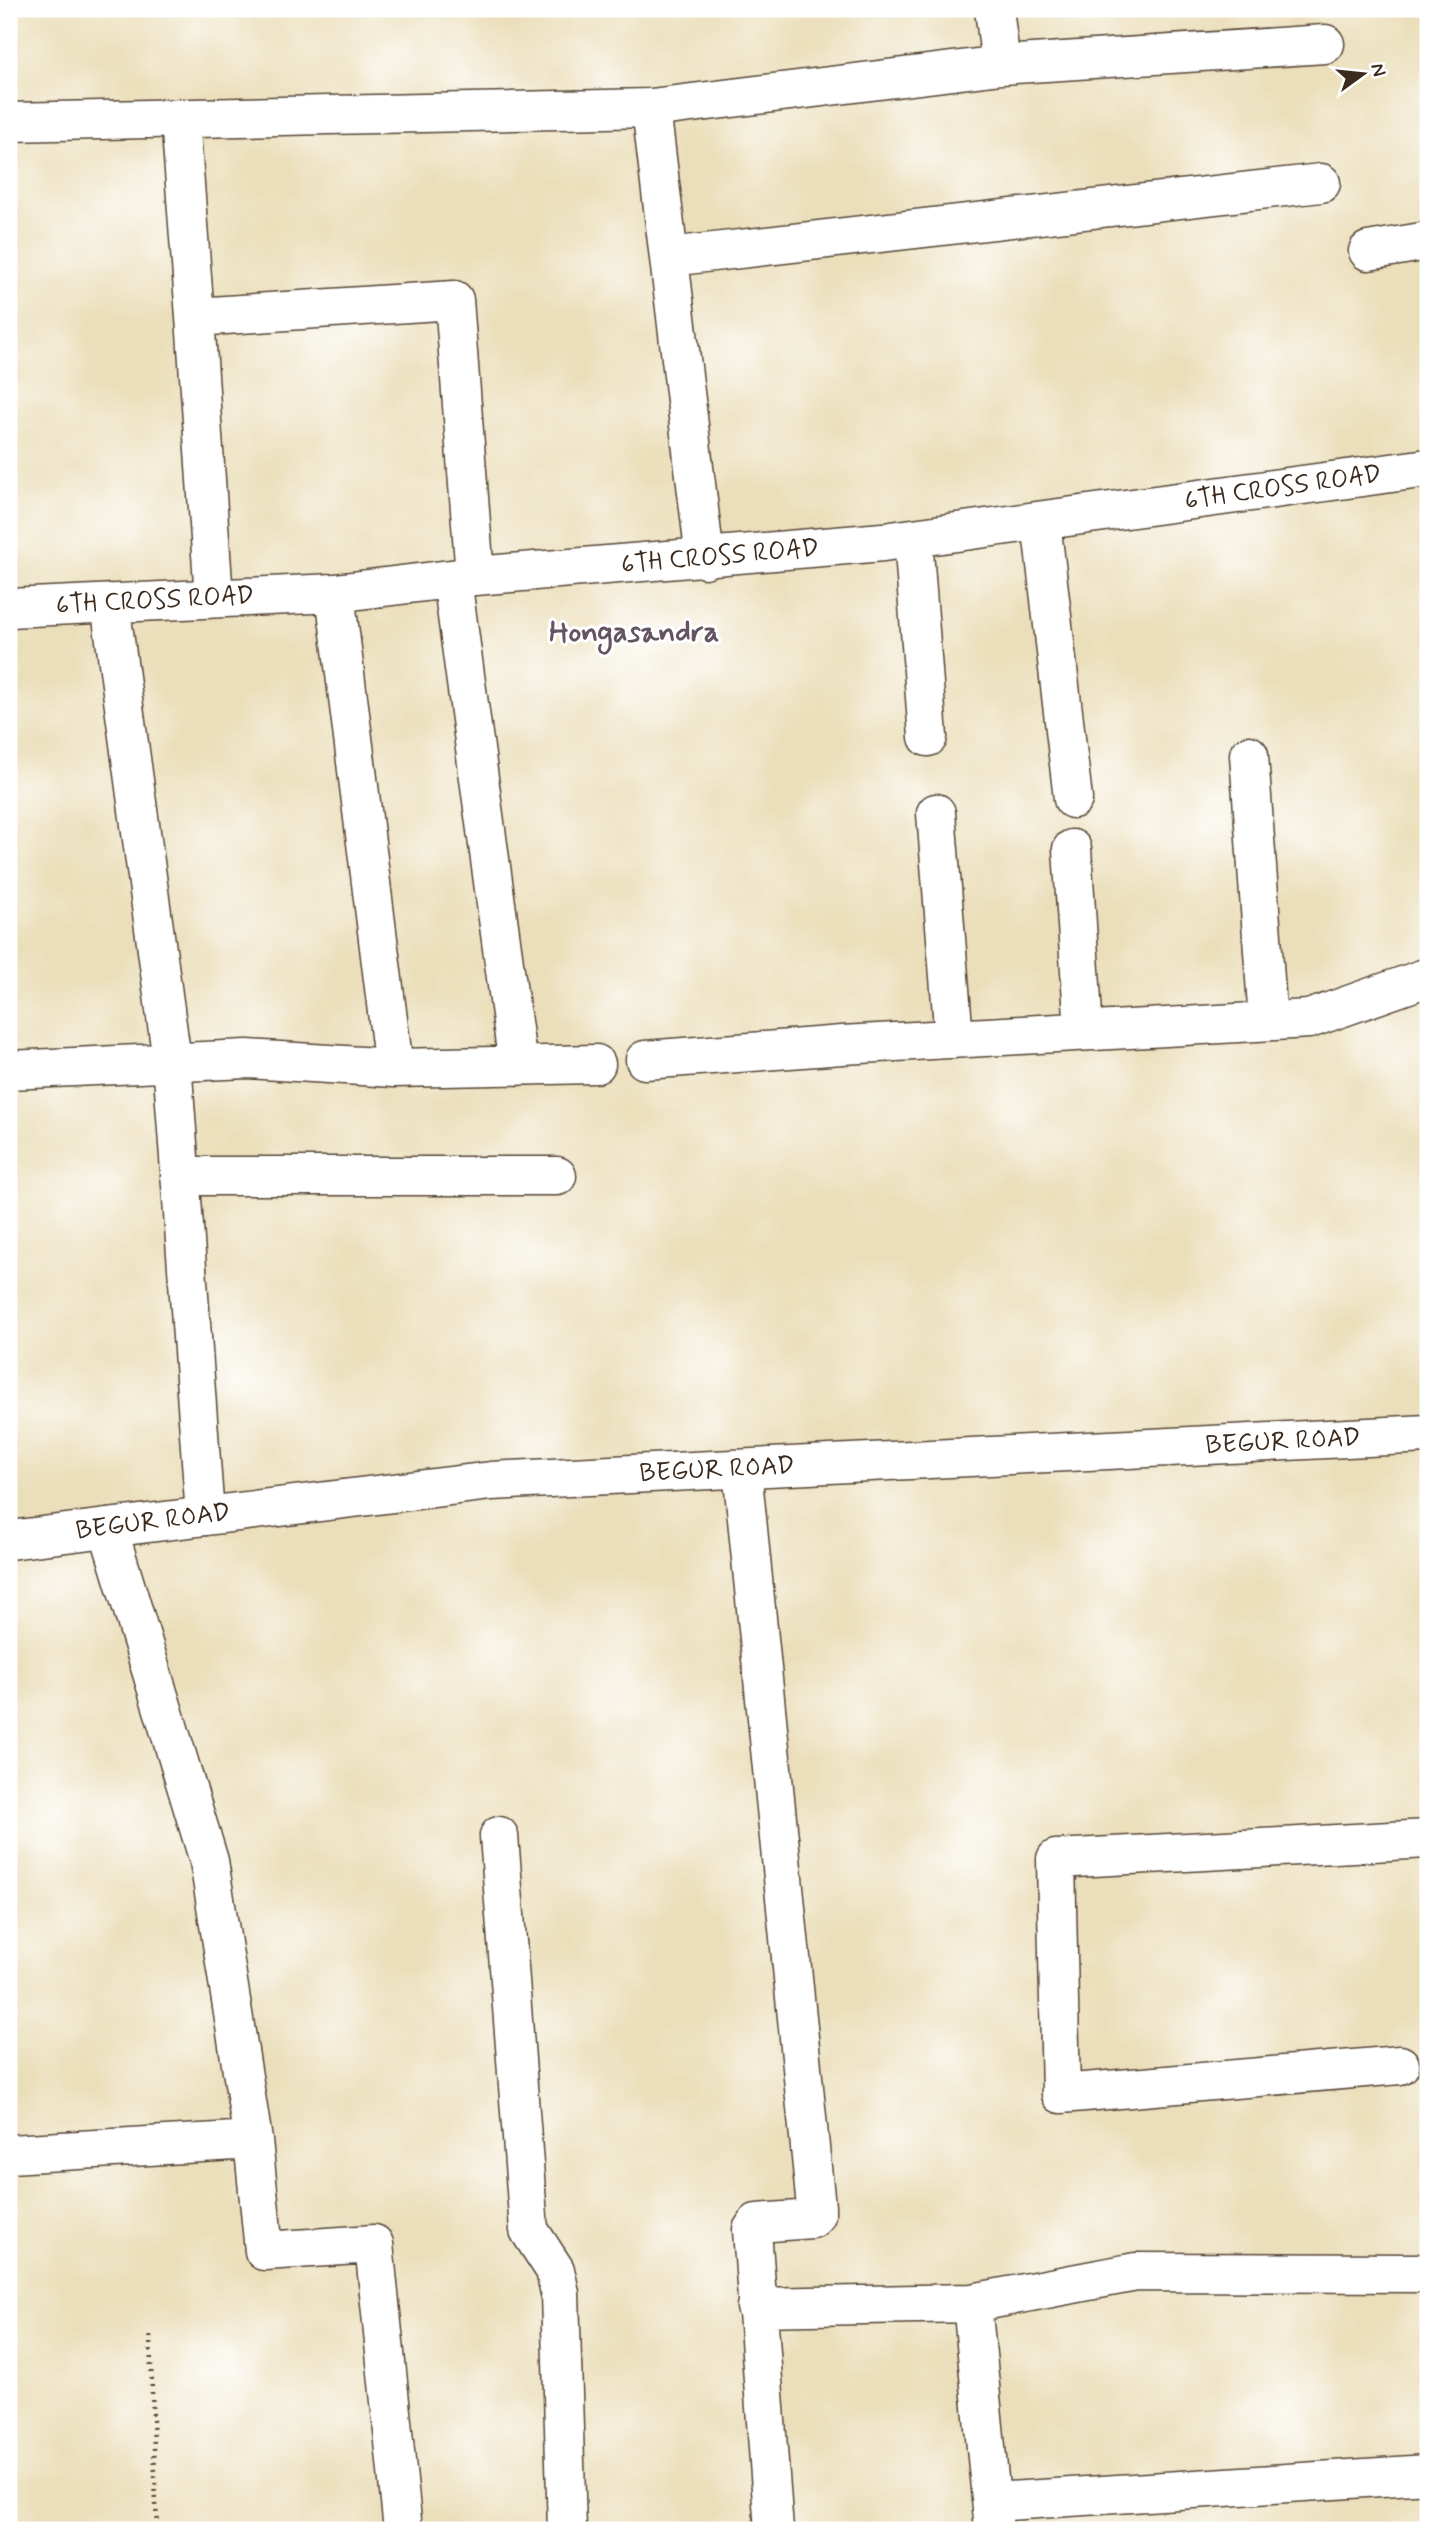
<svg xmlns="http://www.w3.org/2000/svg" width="1437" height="2539" font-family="Mynerve,sans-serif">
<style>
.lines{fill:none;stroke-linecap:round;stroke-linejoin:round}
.minor-casing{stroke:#554536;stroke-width:41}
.secondary-casing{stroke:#554536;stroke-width:41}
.path{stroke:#554536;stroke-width:4.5;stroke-dasharray:2 5;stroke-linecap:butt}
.minor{stroke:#fff;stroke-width:38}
.secondary{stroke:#fff;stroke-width:38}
.labels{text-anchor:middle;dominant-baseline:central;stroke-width:6;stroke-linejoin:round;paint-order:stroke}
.street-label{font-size:26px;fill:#3b2a1e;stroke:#fff}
.quarter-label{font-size:30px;font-weight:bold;fill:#645361;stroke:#fff}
</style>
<rect width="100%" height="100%" fill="#fff"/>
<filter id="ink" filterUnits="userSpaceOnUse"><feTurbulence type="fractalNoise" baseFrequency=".0143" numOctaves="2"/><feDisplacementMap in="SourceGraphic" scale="14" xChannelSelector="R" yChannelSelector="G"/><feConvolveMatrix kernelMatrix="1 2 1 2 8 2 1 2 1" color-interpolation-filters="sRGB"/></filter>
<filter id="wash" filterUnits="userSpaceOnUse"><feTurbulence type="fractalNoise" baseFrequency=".00686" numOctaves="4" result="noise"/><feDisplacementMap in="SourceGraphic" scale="28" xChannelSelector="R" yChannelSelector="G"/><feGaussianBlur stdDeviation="1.57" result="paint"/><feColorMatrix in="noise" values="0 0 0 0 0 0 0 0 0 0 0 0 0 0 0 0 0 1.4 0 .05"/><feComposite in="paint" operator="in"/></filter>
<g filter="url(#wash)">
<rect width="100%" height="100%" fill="#ebdfbb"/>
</g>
<g filter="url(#ink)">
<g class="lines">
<g class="minor-casing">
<path id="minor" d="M994 9 1001 65
M651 108 705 559
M180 118 195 317
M9 122 651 108 1001 65 1325 44
M1368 251 1428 241
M669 257 1321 183
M1041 521 1073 799
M913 538 928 737
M452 579 518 1066
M335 593 394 1068
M214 598 195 317 454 300 475 576
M110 603 172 1061 205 1516
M9 608 335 593 475 576 883 542 1428 468
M1249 755 1268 1021
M936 813 954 1039
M1072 849 1084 1031
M645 1060 842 1045 1309 1019 1428 977
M9 1070 247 1059 394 1068 596 1064
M180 1176H557
M742 1469 816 2207V2215L812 2219 757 2223 752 2230 774 2530
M108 1528 209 1861 253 2140 264 2251 374 2244 403 2530
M499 1836 529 2230 555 2270 560 2293 567 2530
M1400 2065 1061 2094 1056 1859 1428 1839
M9 2154 253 2140
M972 2303 994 2530
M756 2307 972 2303 1136 2272 1428 2273
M992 2502 1428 2474"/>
</g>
<g class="secondary-casing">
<path id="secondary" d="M9 1540 491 1481 1428 1434"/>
</g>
<path class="path" d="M150 2336 157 2530"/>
<use href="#minor" class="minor"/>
<use href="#secondary" class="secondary"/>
</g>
</g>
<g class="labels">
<g class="street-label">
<text transform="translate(1283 488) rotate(-8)">6TH CROSS ROAD</text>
<text transform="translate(720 557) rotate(-5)">6TH CROSS ROAD</text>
<text transform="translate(155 601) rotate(-3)">6TH CROSS ROAD</text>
<text transform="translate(1283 1442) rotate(-3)">BEGUR ROAD</text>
<text transform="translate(717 1470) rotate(-3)">BEGUR ROAD</text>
<text transform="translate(153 1522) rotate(-7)">BEGUR ROAD</text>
</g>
<g class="quarter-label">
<text x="634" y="632">Hongasandra</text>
</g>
</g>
<rect width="1437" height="2539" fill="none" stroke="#fff" stroke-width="35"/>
<g transform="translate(1363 74) rotate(75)" stroke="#ffffff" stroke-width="5" paint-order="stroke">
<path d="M0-5L12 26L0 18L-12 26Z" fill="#3b2a1e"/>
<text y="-10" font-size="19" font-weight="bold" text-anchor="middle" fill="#3b2a1e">N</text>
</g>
</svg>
